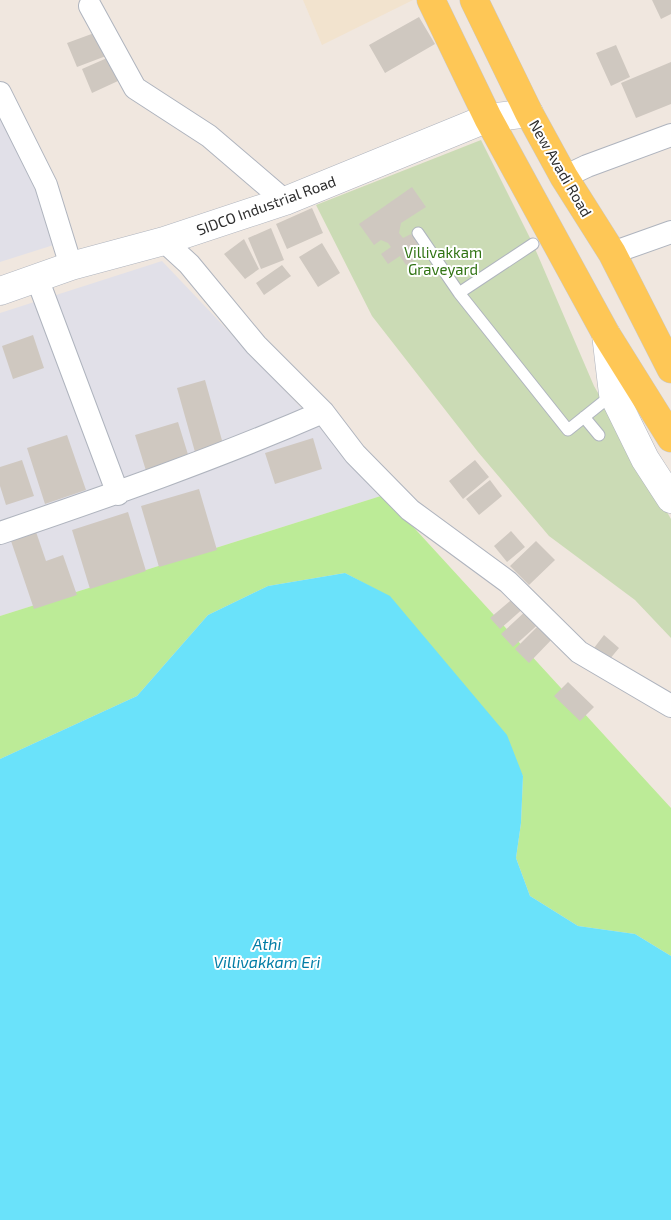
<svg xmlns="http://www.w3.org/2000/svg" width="671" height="1220" font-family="'Exo 2',sans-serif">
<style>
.industrial{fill:#e1e0e8}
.education{fill:#f2e3ce}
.green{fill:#bceb97}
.cemetery{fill:#cbdbb5}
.water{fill:#6ae2fa}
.building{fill:#cfc8c0}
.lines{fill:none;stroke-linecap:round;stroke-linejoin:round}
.service-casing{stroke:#afb4be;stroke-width:13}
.minor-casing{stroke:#afb4be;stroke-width:24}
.tertiary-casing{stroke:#afb4be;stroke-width:29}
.primary-casing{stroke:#c9c9c9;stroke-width:29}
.service{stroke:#fff;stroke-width:11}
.minor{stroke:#fff;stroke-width:22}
.tertiary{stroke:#fff;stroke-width:28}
.primary{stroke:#fec756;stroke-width:28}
.labels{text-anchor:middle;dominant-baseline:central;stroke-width:4;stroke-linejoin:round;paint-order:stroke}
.street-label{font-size:15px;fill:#2e2e2e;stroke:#fff}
.park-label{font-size:15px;fill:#317414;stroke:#fff}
.water-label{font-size:16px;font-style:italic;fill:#027da6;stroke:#fff}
</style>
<rect width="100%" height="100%" fill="#f0e7df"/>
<path class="industrial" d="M0 118 63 242 0 262Z
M162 261 384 495 0 616V313Z"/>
<path class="education" d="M303 0H413L322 45Z"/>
<path class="green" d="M384 495 671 808V956L635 934 578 926 530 896 516 858 521 823 523 776 390 597 345 573 268 586 208 615 137 696 0 759V616Z"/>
<path class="cemetery" d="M481 140 533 244 594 386 671 519V638L635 600 549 536 478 452 372 316 316 205Z"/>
<path class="water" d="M345 573 390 596 507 735 523 776 521 823 516 858 530 896 578 926 635 934 671 956V1220H0V759L137 696 208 615 268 586Z"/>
<path class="building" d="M652 0H671V14L661 19Z
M419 17 435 44 385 73 369 45Z
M97 32 106 56 77 67 67 43Z
M616 45 630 77 611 86 596 53Z
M107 58 118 81 92 93 82 69Z
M671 62V104L636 118 621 83Z
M412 187 426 207 401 223 399 233 403 238 411 234 418 244 410 249 416 259 406 265 400 256 388 264 381 254 391 247 388 243 381 240 374 245 359 224Z
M312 208 323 233 287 249 276 224Z
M271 228 284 260 261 269 248 238Z
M244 239 259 269 245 279 224 254Z
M322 243 340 273 318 287 299 257Z
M282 265 291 276 264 295 256 283Z
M33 335 44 368 13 379 2 346Z
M205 380 223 444 195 452 177 388Z
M178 422 190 461 147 474 135 435Z
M67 435 86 490 45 504 27 448Z
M313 438 322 469 275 484 265 453Z
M22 460 34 496 6 505 0 486V467Z
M475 460 489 477 463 499 449 481Z
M490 480 502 496 479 515 466 499Z
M199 489 217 550 159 567 141 506Z
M128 512 146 571 90 589 72 530Z
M35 529 46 561 63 555 77 595 34 609 10 538Z
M511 531 525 547 507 562 494 546Z
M536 541 555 560 529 585 510 566Z
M517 595 526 606 500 629 490 618Z
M529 608 542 621 513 647 501 634Z
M543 621 556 635 529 663 515 649Z
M604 635 619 648 609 660 594 648Z
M568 682 594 707 580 721 554 696Z"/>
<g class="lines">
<g class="service-casing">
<path id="service" d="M418 233 459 293 533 244
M459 293 568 430 613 394
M584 417 599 435"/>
</g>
<g class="minor-casing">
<path id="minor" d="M90 6 135 88 209 136 285 201
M0 93 46 185 71 266
M564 177 587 166 671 135
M164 241 189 264 256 345 323 412 355 454 410 510 508 582 579 652 671 706
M612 253 671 232
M37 278 118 494
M0 533C109 496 217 458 323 412"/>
</g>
<g class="tertiary-casing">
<path id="tertiary" d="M0 291 71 266 164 241 285 201 488 118 529 113
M606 334 613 394 645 459 671 499"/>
</g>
<g class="primary-casing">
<path id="primary" d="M431 0 488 118 606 334 671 438
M474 0 529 113 564 177 612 253 671 369"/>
</g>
<use href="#service" class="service"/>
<use href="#minor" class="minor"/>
<use href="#tertiary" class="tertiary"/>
<use href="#primary" class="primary"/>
</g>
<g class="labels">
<g class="street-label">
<text transform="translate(561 168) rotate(60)">New Avadi Road</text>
<text transform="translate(266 205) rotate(-20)">SIDCO Industrial Road</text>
</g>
<g class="park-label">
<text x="443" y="252">Villivakkam<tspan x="443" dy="17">Graveyard</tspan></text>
</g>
<g class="water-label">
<text x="267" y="943">Athi<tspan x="267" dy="18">Villivakkam Eri</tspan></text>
</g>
</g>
</svg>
